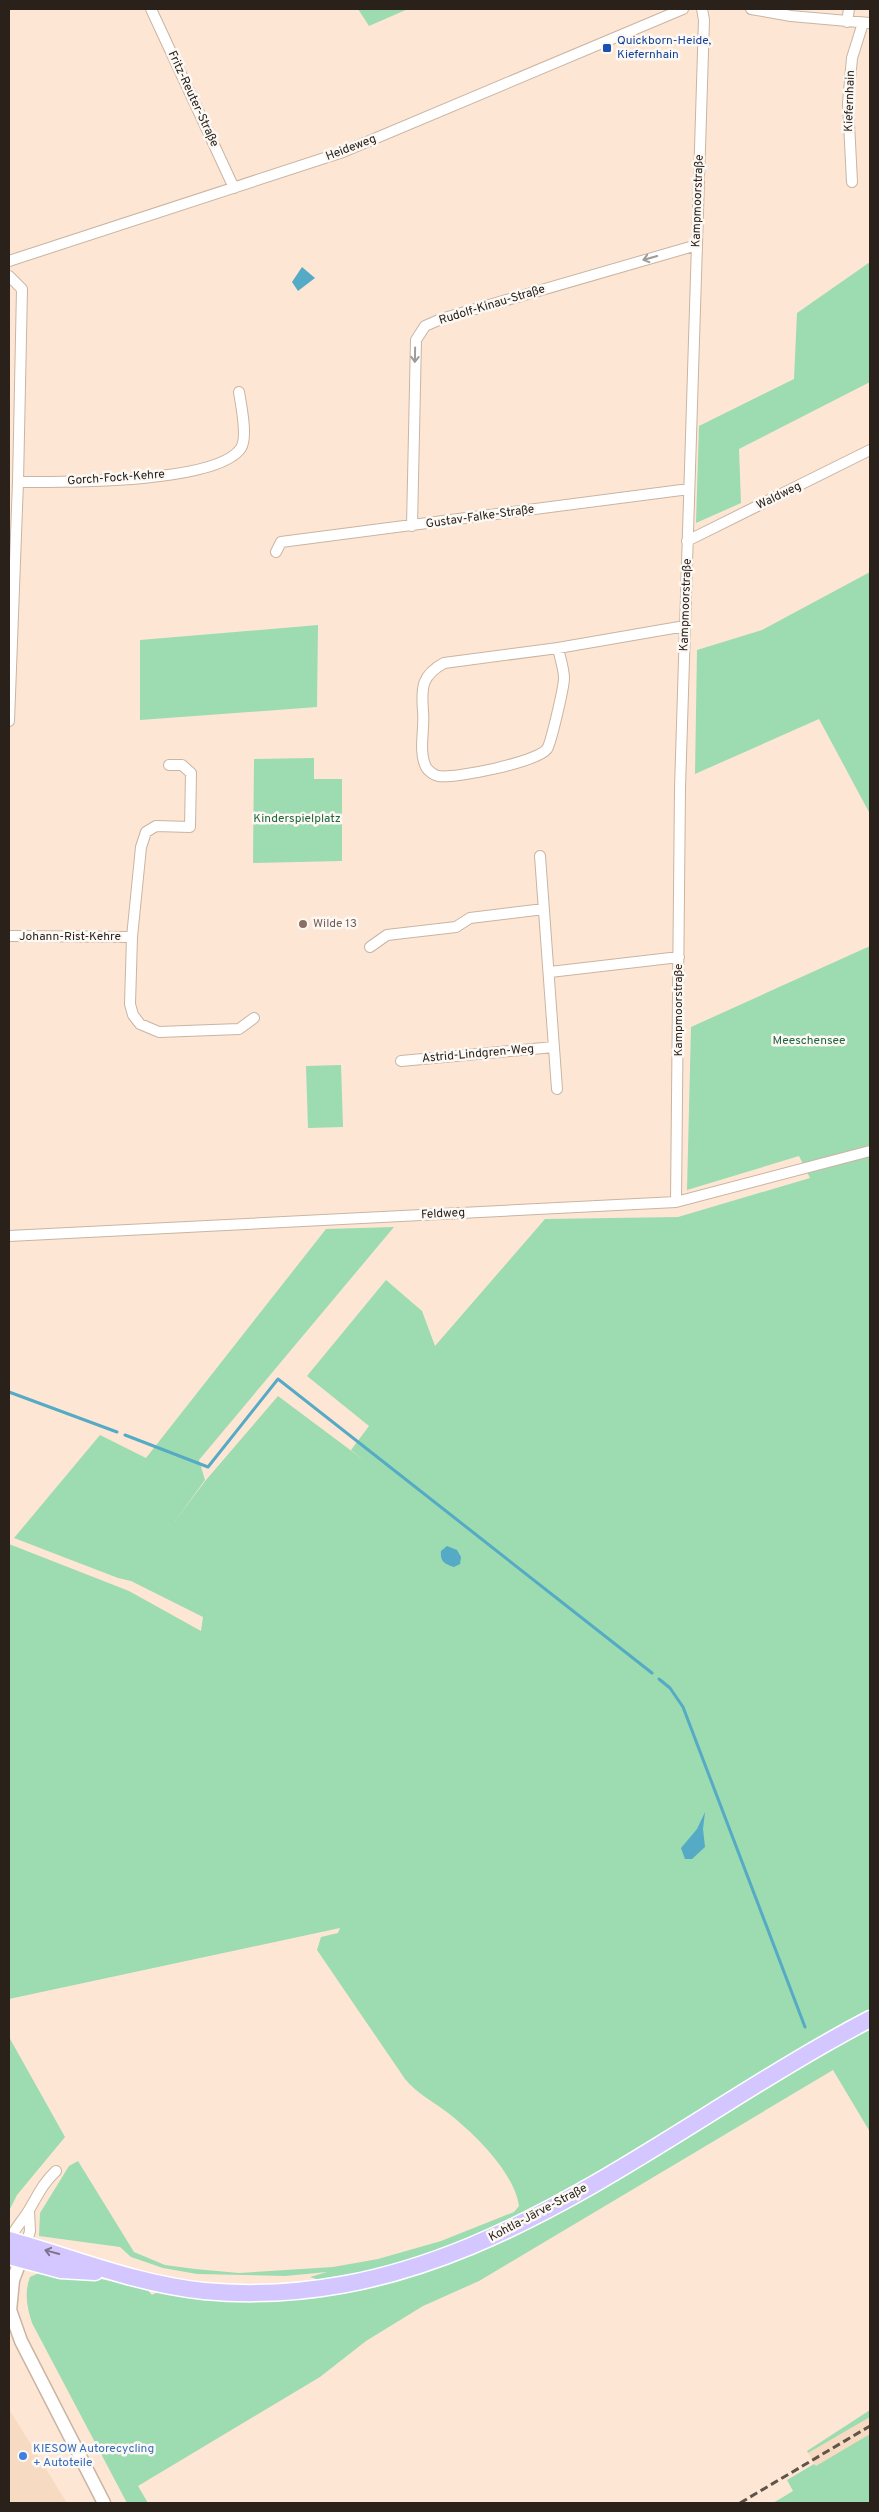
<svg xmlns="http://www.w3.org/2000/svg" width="879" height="2512" font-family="Overpass,sans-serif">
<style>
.built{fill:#f7dac2}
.green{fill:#9ddbb1}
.water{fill:#55aac5}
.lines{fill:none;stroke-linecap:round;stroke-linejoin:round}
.stream{stroke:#55aac5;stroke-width:3}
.minor-casing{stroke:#cab4a2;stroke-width:12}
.tertiary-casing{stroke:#cab4a2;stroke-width:15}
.primary-casing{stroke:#fff;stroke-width:19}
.minor{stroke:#fff;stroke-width:10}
.tertiary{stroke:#fff;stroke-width:12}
.primary{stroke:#d4c7ff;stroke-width:16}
.rail{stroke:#60534a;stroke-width:3;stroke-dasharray:8 4;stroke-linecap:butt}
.oneway{stroke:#9f9b98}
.oneway2{stroke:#7f748d}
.transit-dot{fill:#1a4fb4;stroke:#fcf8f4;stroke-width:2}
.education-dot{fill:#8d6e63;stroke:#fcf8f4;stroke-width:2}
.shop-dot{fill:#3f7fe0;stroke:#fcf8f4;stroke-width:2}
.labels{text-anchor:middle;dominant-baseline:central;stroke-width:5;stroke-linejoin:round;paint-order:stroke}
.transit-label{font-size:12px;fill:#164399;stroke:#fcf8f4;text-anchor:start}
.street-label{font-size:12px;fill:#2a211b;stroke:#fcf8f4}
.park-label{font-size:12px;fill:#20673e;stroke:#fcf8f4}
.education-label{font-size:12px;fill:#785e54;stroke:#fcf8f4;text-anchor:start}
.shop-label{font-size:12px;fill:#366cbe;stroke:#fcf8f4;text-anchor:start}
</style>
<rect width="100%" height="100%" fill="#fde7d4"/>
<path class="built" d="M9 2409 67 2503H9Z
M870 2417V2434L816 2467 808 2453Z"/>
<path class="green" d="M358 9H408L369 26Z
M870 262V382L739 449 741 503 696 523 699 426 794 379 797 313Z
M870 572V814L819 719 695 774 697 650 762 630Z
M318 625 317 707 140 720V640Z
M314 758V779H342V861L253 863 254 759Z
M870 946V2013L596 2176 513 2223 385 2269 319 2280 310 2277 327 2272 285 2276 197 2274 163 2268 131 2257 120 2247 39 2236 40 2213 69 2166 78 2161 134 2252 165 2265 195 2269 239 2273 333 2267 378 2259 441 2241 514 2212 519 2206C514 2171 471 2130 444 2110 430 2100 416 2092 405 2079L317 1950 321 1937 338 1933 340 1928 9 1999V1544L129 1591 201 1631 203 1617 131 1581 118 1578 14 1538 100 1435 146 1458 326 1229 394 1227 199 1460 205 1480 175 1521 206 1480 278 1396 365 1461 351 1450 369 1426 307 1376 386 1280 422 1311 435 1346 545 1219 678 1217 810 1178 799 1156 687 1190 691 1027Z
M341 1065 343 1127 308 1128 306 1066Z
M870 2026V2132L833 2070 479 2281 423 2306 366 2341 320 2377 138 2486 148 2503H127L32 2323C27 2307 24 2293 30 2277L39 2273 40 2267 146 2288 152 2295 161 2290 376 2283 422 2272 466 2256 536 2223Z
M9 2037 65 2137 17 2195 9 2211Z
M870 2410V2417L808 2453 807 2451Z
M870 2434V2503H773L793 2491 787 2480 814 2464 816 2466Z"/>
<path class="water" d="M302 267 315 278 298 291 292 282Z
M447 1546 457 1550 461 1557 460 1564 454 1567C444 1564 440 1561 441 1551Z
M705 1812 703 1829 705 1847 692 1859H685L681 1848 697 1829Z"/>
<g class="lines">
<path class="stream" d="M9 1392 117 1432
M125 1435 208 1467 278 1379 652 1673
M659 1679 670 1688 683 1707 805 2027"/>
<g class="minor-casing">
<path id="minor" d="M151 9 234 188
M751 9 791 16 870 23
M847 22 849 9
M852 182 848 103 852 58 863 23
M9 261 343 152 683 9
M9 276 22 289 18 482 9 721
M18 482C61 482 217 484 241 448 248 437 241 405 239 392
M412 526 416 340 425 326 441 319 697 245
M687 541 870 450
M276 552 281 542 689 489
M558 648C560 658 564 669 564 678 564 687 551 743 547 749 537 762 455 779 438 776 434 775 428 771 426 767 418 751 425 728 423 711 421 687 422 675 444 663L558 648 685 626
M169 765H182L191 773 190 827 156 826 146 832 141 847 132 937 130 1004 133 1015 140 1024 159 1032 239 1029 254 1018
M540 856 557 1089
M9 936 132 937
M370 947 387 935 456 927 470 918 544 909
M550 972 679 957
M401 1061 554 1047
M676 1202 680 788 704 20 702 9
M9 1236 676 1202 870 1151
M10 2240C15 2227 22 2222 29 2210 38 2195 43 2183 56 2171
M26 2245 30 2231 29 2211"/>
</g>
<g class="tertiary-casing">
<path id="tertiary" d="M9 2307 21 2341 104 2503
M10 2311 13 2280 24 2251"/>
</g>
<g class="primary-casing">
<path id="primary" d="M9 2240C74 2258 136 2284 204 2291 465 2315 654 2132 870 2019
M9 2256 61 2270 95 2272"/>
</g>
<use href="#minor" class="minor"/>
<use href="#tertiary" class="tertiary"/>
<use href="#primary" class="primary"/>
<path class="rail" d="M740 2503 870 2426"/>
</g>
<defs><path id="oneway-shaft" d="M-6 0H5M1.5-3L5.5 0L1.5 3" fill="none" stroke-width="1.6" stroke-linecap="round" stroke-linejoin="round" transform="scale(1.25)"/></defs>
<g class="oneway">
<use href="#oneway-shaft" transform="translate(650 258) rotate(164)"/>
<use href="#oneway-shaft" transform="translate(415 355) rotate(91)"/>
</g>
<use class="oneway2" href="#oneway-shaft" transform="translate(52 2252) rotate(-165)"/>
<rect class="transit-dot" x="602" y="43" width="10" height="10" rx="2.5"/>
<circle class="education-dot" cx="303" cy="924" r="5"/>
<circle class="shop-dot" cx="23" cy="2456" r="5"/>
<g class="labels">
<g class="transit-label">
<text x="617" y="41">Quickborn-Heide,<tspan x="617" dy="14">Kiefernhain</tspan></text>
</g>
<g class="street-label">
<text transform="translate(193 99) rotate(65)">Fritz-Reuter-Straße</text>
<text transform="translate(850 101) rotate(-88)">Kiefernhain</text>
<text transform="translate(351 148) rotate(-21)">Heideweg</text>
<text transform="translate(698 201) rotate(-88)">Kampmoorstraße</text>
<text transform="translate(492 305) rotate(-17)">Rudolf-Kinau-Straße</text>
<text transform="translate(116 478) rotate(-4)">Gorch-Fock-Kehre</text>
<text transform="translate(779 496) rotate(-26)">Waldweg</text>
<text transform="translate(480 517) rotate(-8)">Gustav-Falke-Straße</text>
<text transform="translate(686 605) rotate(-88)">Kampmoorstraße</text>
<text x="70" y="937">Johann-Rist-Kehre</text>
<text transform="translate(679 1010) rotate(-90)">Kampmoorstraße</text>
<text transform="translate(478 1054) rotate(-5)">Astrid-Lindgren-Weg</text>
<text transform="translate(443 1214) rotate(-3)">Feldweg</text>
<text transform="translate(538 2213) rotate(-28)">Kohtla-Järve-Straße</text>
</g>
<g class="park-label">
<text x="297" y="819">Kinderspielplatz</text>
<text x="809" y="1041">Meeschensee</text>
</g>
<g class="education-label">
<text x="313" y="924">Wilde 13</text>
</g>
<g class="shop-label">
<text x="33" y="2449">KIESOW Autorecycling<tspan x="33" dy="14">+ Autoteile</tspan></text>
</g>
</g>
<rect width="879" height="2512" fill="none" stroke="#2a211b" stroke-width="20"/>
</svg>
